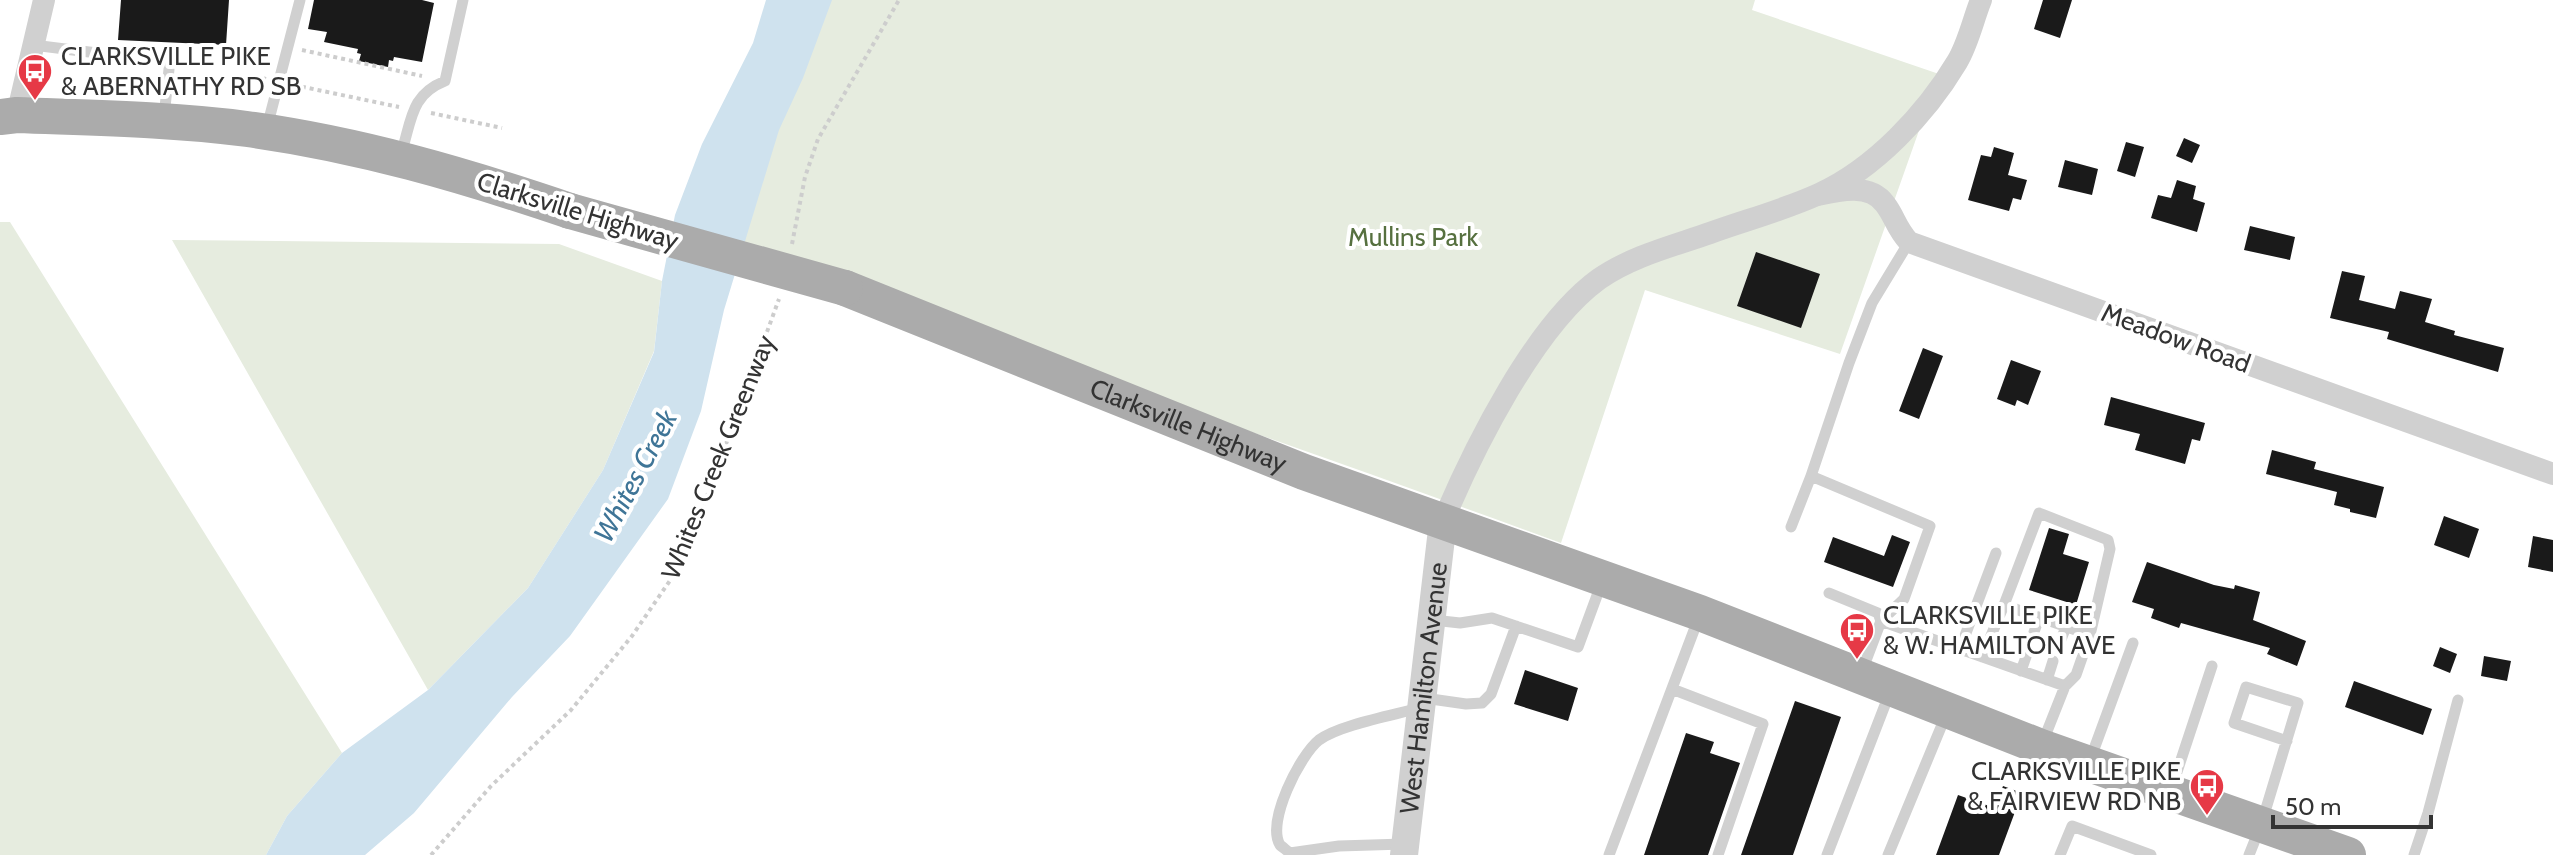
<svg xmlns="http://www.w3.org/2000/svg" width="2553" height="855" font-family="Cabin,sans-serif">
<style>
.green{fill:#e6ecdf}
.water{fill:#cfe2ee}
.building{fill:#1a1a1a}
.lines{fill:none;stroke-linecap:round;stroke-linejoin:round}
.path{stroke:#cdcdcd;stroke-width:4;stroke-dasharray:4 4;stroke-linecap:butt}
.service{stroke:#d0d0d0;stroke-width:11}
.minor{stroke:#d0d0d0;stroke-width:22}
.tertiary{stroke:#d0d0d0;stroke-width:28}
.primary{stroke:#ababab;stroke-width:36}
.primary-bridge{stroke:#ababab;stroke-width:36}
.labels{text-anchor:middle;dominant-baseline:central;stroke-width:8;stroke-linejoin:round;paint-order:stroke}
.poi-label{font-size:26px;fill:#333;stroke:#fff;text-anchor:start}
.street-label{font-size:26px;fill:#333;stroke:#fff}
.park-label{font-size:26px;fill:#56703f;stroke:#fff}
.water-label{font-size:28px;font-style:italic;fill:#3f7597;stroke:#fff}
</style>
<rect width="100%" height="100%" fill="#fff"/>
<path class="green" d="M808 0H1755L1752 10 1939 74 1840 354 1645 290 1561 543C1285 442 1006 347 729 246Z
M0 222H10L342 753 287 816 266 855H0Z
M172 240 559 244 662 281 654 351 603 470 528 588 428 690Z"/>
<path class="water" d="M766 0H832L803 78 779 130 724 310 701 411 668 499 570 636 512 697 414 813 365 855H266L287 816 342 753 428 690 528 588 603 470 654 352 662 281 675 215 702 144 753 43Z"/>
<path class="building" d="M121 0H229L226 45 118 40Z
M314 0H422L434 3 422 62 394 57 393 61 389 60 388 67 359 61 361 54 357 53 358 49 324 42 327 32 308 29Z
M2043 0H2072L2060 38 2034 29Z
M2184 138 2200 145 2192 163 2176 156Z
M2126 142 2144 147 2135 177 2117 171Z
M1994 147 2014 153 2008 175 2027 180 2021 200 2013 198 2009 211 1968 200 1981 155 1991 157Z
M2065 160 2098 169 2092 195 2058 187Z
M2177 180 2196 186 2193 199 2205 203 2197 232 2151 218 2158 195 2171 198Z
M2250 226 2295 237 2290 260 2244 250Z
M1756 252 1820 274 1801 328 1737 306Z
M2342 271 2365 276 2359 300 2395 309 2400 291 2432 299 2425 322 2455 331 2454 335 2504 348 2498 372 2387 339 2389 332 2330 318Z
M1923 348 1943 356 1919 419 1899 411Z
M2011 360 2041 371 2028 405 2017 400 2015 406 1997 399Z
M2111 397 2205 423 2200 441 2192 439 2185 464 2135 450 2140 434 2104 425Z
M2272 450 2316 462 2314 469 2384 487 2376 518 2350 512V509L2334 505 2337 492 2266 474Z
M2444 516 2479 529 2469 558 2434 545Z
M2049 528 2069 534 2063 554 2089 562 2076 605 2029 590Z
M1892 535 1910 542 1893 587 1824 562 1833 537 1884 556Z
M2533 536 2553 540V572L2528 567Z
M2147 562 2214 585 2234 589 2235 585 2260 592 2253 620 2306 641 2297 666 2267 654 2270 648 2181 623 2179 628 2151 618 2154 609 2132 602Z
M2440 647 2457 654 2450 673 2433 666Z
M2484 656 2511 661 2507 681 2481 676Z
M1525 670 1578 688 1568 721 1514 704Z
M2354 681 2432 709 2423 735 2345 707Z
M1795 701 1841 717 1793 855H1741Z
M1686 733 1714 742 1710 753 1740 763 1708 855H1644Z
M2003 786 2022 793 1999 855H1936L1958 795 1995 808Z"/>
<g class="lines">
<path class="path" d="M302 50 422 76
M121 55 156 57
M248 75 266 79
M294 85 399 107
M431 113 502 128
M792 244 805 177 818 139 899 0
M431 855 491 786 571 710 632 636 671 579 707 496 779 299"/>
<path class="service" d="M33 45 105 54
M164 117 171 50
M267 127 300 0
M401 154C412 120 410 95 445 81L463 0
M1811 476 1849 363 1872 303 1909 242
M1791 527 1811 476 1930 526 1904 599 1881 621 1878 613 1829 593
M2004 605 2039 513 2108 540 2110 549 2090 635
M1433 620 1460 623 1492 618 1578 647 1602 582
M2034 632 2039 618
M2060 642 2066 627
M1960 649 1996 553
M1982 657 2004 605 2090 635 2076 675 2065 686
M1862 671 1881 621 2065 686 2042 744
M2021 671 2028 651
M2047 680 2053 661
M1672 689 1763 724 1718 855
M1424 698 1466 704 1482 703 1491 694 1516 626
M2090 760 2133 643
M2172 787 2212 666
M1404 844 1339 846 1290 853C1289 852 1281 846 1280 845 1266 822 1300 755 1319 740 1339 725 1394 715 1419 708
M1609 855 1699 617
M1827 855 1890 692
M1888 855 1946 715
M2060 855 2072 826 2151 855
M2249 855 2261 825 2298 703 2246 687 2234 723 2287 741
M2414 855 2428 813 2458 700"/>
<path class="minor" d="M17 115 44 0
M1818 195C1840 190 1870 183 1885 204 1895 217 1896 228 1909 242L2553 474
M1443 521C1474 448 1534 326 1599 279 1632 256 1673 246 1710 233 1746 220 1784 210 1819 194 1874 169 1926 114 1957 62 1968 44 1973 20 1981 0"/>
<path class="tertiary" id="s1" d="M1404 855 1443 521"/>
<g class="primary">
<path d="M0 117 17 115C94 118 171 119 247 129 358 144 464 175 570 211"/>
<path id="s2" d="M845 288 1304 472 1700 613 2041 747 2348 855"/>
</g>
<path class="primary-bridge" d="M570 211 845 288"/>
</g>
<defs>
<g id="bus-pin" transform="scale(1.8)"><path d="M0 17L-7.5 6A9.5 9.5 0 1 1 7.5 6Z" fill="#e63946" stroke="#fff"/><path d="M-5-6H5V4H4V6H2V4H-2V6H-4V4H-5ZM-3.5-4V0h7V-4ZM-3.5 1.2v1.5H-2V1.2ZM2 1.2v1.5H3.5V1.2Z" fill="#fff"/></g>
</defs>
<g fill-rule="evenodd">
<use href="#bus-pin" x="35" y="71"/>
<use href="#bus-pin" x="1857" y="630"/>
<use href="#bus-pin" x="2207" y="786"/>
</g>
<g class="labels">
<g class="poi-label">
<text x="61" y="56">CLARKSVILLE PIKE<tspan x="61" dy="30">&amp; ABERNATHY RD SB</tspan></text>
<text x="1883" y="615">CLARKSVILLE PIKE<tspan x="1883" dy="30">&amp; W. HAMILTON AVE</tspan></text>
<text x="2181" y="771" text-anchor="end">CLARKSVILLE PIKE<tspan x="2181" dy="30">&amp; FAIRVIEW RD NB</tspan></text>
</g>
<g class="street-label">
<text transform="translate(578 211) rotate(17)">Clarksville Highway</text>
<text transform="translate(2176 338) rotate(20)">Meadow Road</text>
<text stroke="none"><textPath href="#s2" startOffset="370">Clarksville Highway</textPath></text>
<text transform="translate(718 457) rotate(-68)">Whites Creek Greenway</text>
<text stroke="none"><textPath href="#s1" startOffset="168">West Hamilton Avenue</textPath></text>
</g>
<g class="park-label">
<text x="1413" y="237">Mullins Park</text>
</g>
<g class="water-label">
<text transform="translate(635 476) rotate(-62)">Whites Creek</text>
</g>
</g>
<path d="M2273 815v12h158v-12" fill="none" stroke="#333333" stroke-width="4"/>
<text x="2285" y="815" font-size="24" fill="#333333" stroke="#ffffff" stroke-width="6" paint-order="stroke">50 m</text>
</svg>
